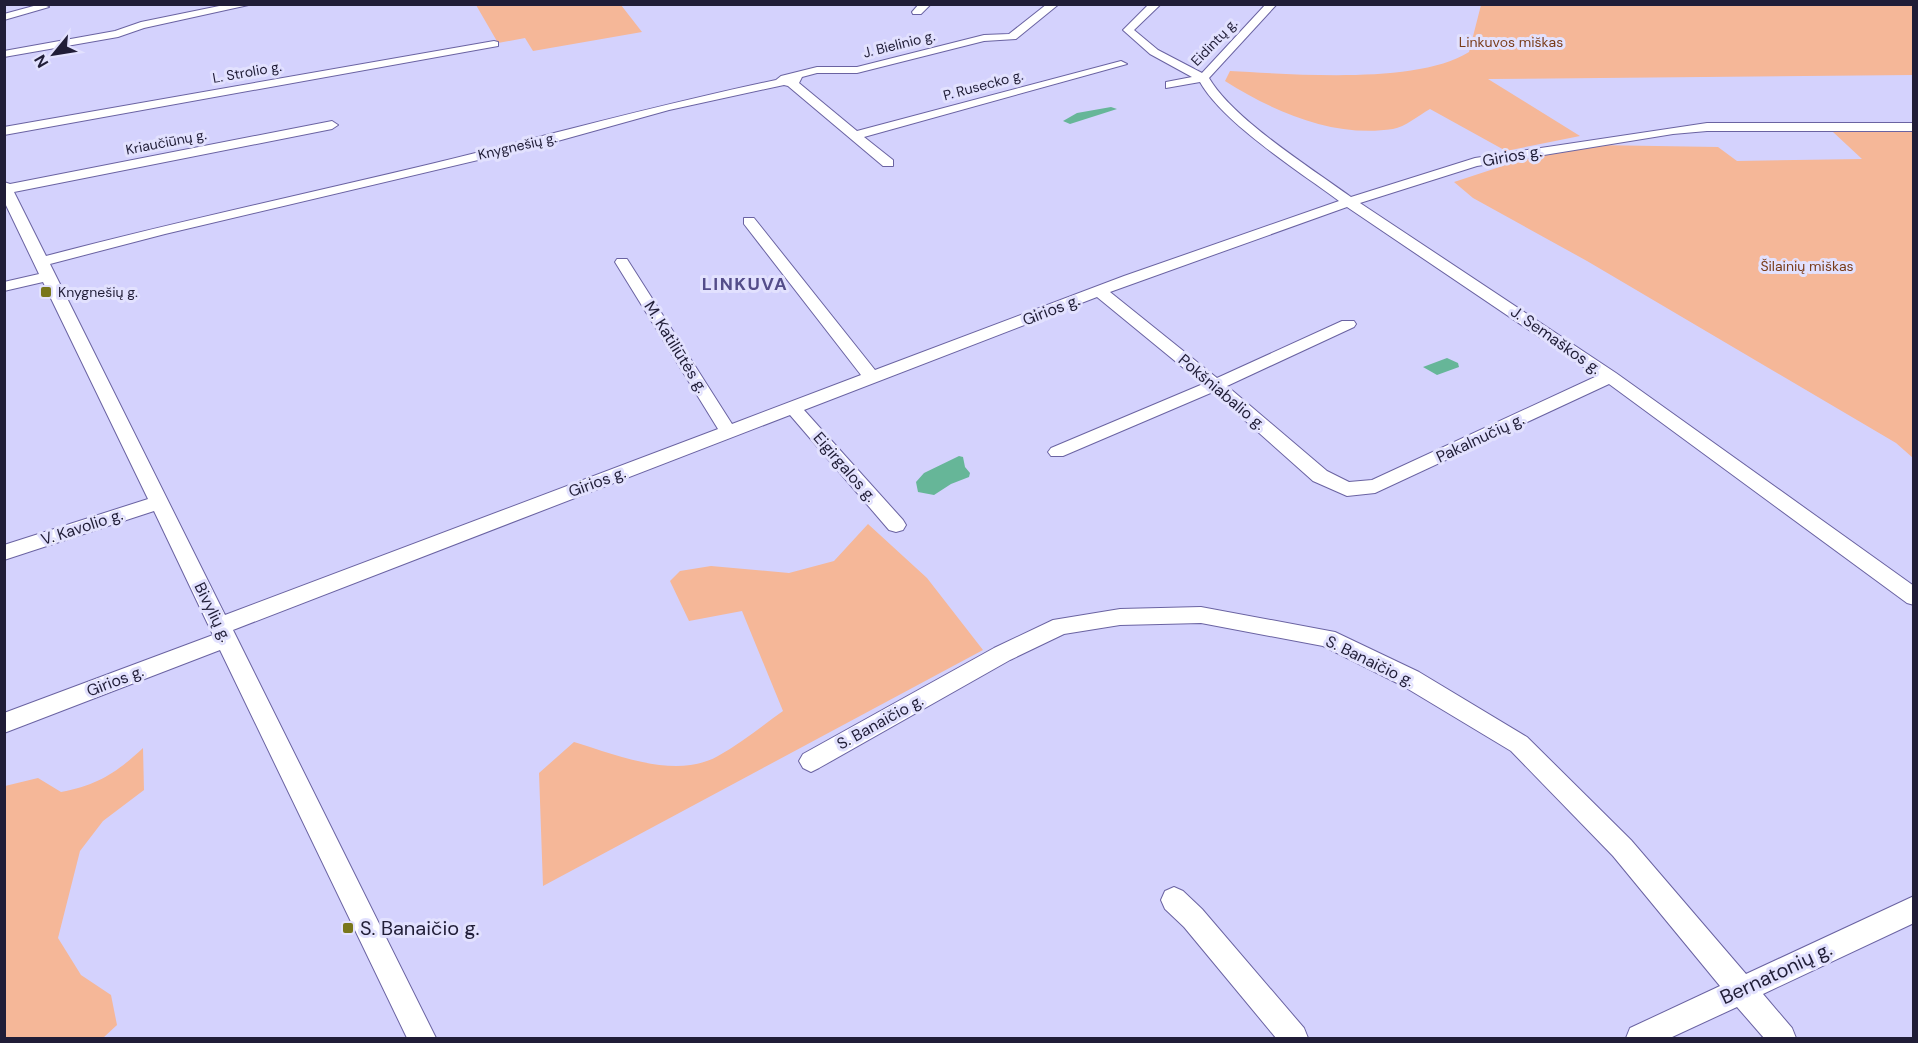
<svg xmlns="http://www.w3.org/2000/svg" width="1918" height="1043" font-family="'DM Sans',sans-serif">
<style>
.green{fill:#f5b798}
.water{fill:#66b698}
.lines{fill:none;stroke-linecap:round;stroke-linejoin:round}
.minor-casing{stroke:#6a63a2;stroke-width:2}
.minor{fill:#fff;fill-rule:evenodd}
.poi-dot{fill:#79771c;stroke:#e2e1fe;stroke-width:2}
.labels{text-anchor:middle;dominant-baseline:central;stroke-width:6;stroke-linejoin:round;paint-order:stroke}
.far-street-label{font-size:14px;fill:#201d37;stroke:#e2e1fe}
.far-park-label{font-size:14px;fill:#793c19;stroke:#e2e1fe}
.far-poi-label{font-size:14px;fill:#201d37;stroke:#e2e1fe;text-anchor:start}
.street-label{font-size:16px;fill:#201d37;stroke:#e2e1fe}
.far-district-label{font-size:18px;font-weight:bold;letter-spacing:1.5px;fill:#544d8a;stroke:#e2e1fe}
.near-poi-label{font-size:20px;fill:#201d37;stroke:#e2e1fe;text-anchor:start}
.near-street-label{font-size:20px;fill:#201d37;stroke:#e2e1fe}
</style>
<rect width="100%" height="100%" fill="#d4d2fd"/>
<path class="green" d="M476 5H621L642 32 533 51 525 38 498 43Z
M1481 5H1913V75L1488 79 1580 136 1506 151 1430 109C1419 115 1405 127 1393 129 1334 138 1274 112 1225 81L1230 71C1292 74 1417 85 1469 52Z
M1833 132H1913V458L1896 443 1587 261 1473 198 1454 182 1521 160 1595 145 1718 147 1737 161 1862 159Z
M868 524 927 578 983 650 543 886 539 773 574 742C617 755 676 780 718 756 741 743 762 726 783 711L742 611 689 621 670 581 680 571 711 566 789 573 834 561Z
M143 748 144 790 103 821 80 851 58 938 81 975 111 995 117 1025 103 1038H5V786L38 778 61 792C98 785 116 773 143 748Z"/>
<path class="water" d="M1111 107 1117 109 1070 124 1063 121 1077 113Z
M1447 358 1458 363 1459 367 1437 375 1423 367Z
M959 456 963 457 965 467 970 473 969 477 951 484 934 495 918 492 916 482 924 473Z"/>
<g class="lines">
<g class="minor-casing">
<path id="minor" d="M41 4 49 7 4 20V14Z
M229 4H253L144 28 118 37 4 57V51L115 31 141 22Z
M919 4H931L921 14H913L912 12Z
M1047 4H1059L1016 39 984 41 857 73H817L802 77 799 83 857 131 1121 61 1127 64 864 137 893 160V166H883L788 86 784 85 669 110 554 142 165 234 50 264 225 615 718 429 615 262 617 259H627L732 424 861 375 744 224V218H754L875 370 1124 276 1339 201C1300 172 1223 123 1200 82L1166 88V82L1192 77 1150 54 1123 30 1149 4H1161L1134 30 1158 50 1202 73 1266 4H1277L1209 78C1233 119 1311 168 1351 197L1475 158 1707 123H1914V131H1707L1673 134 1477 166 1360 203 1616 373 1914 586V605L1907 603 1609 384 1375 493 1347 496 1313 481 1213 392 1063 456H1051L1048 452 1051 448 1203 384 1097 297 804 410 903 520 906 525 903 530 896 532 889 530 790 415 233 630 436 1038H407L220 650 4 733V713L213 635 154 511 4 560V545L148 499 43 282 4 291V282L39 274 4 201V182L10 184 332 121 338 125 332 129 14 192 46 256C175 222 306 194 435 163 549 135 662 104 776 80L781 76 817 67H857L984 35 1009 34ZM1347 207 1597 376 1372 480 1349 482 1327 471 1227 386 1354 327 1356 324 1354 321H1342L1217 378 1110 292Z
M494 41 498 42V46L4 135V127Z
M1201 607 1335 632 1419 672 1527 737 1631 840 1746 974 1914 896V923L1763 994 1792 1028 1796 1038H1764L1737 1007 1670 1038H1626L1630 1028 1720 986 1613 856 1511 751 1403 686 1323 646 1201 623 1120 625 1064 634 1010 660 819 768 811 772 803 768 799 761 803 754 994 648 1053 620 1120 609Z
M1174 887 1183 891 1202 909 1304 1028 1308 1038H1276L1184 927 1165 909 1161 900 1165 891Z"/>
</g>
<use href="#minor" class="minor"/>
</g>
<g class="poi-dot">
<rect x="40" y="286" width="12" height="12" rx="3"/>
<rect x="342" y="922" width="12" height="12" rx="3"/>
</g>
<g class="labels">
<g class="far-street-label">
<text transform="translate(1214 42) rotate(-46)">Eidintų g.</text>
<text transform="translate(899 44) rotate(-14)">J. Bielinio g.</text>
<text transform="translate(247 72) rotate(-10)">L. Strolio g.</text>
<text transform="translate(983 85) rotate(-15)">P. Rusecko g.</text>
<text transform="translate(166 142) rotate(-11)">Kriaučiūnų g.</text>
<text transform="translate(517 146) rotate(-13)">Knygnešių g.</text>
</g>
<g class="far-park-label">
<text x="1511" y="42">Linkuvos miškas</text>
<text x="1807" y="266">Šilainių miškas</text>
</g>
<g class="far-poi-label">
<text x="58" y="292">Knygnešių g.</text>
</g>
<g class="street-label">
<text transform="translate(1512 156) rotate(-10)">Girios g.</text>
<text transform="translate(1051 310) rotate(-21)">Girios g.</text>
<text transform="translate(1556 340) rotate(35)">J. Semaškos g.</text>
<text transform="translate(676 347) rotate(58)">M. Katiliūtės g.</text>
<text transform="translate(1222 392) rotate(40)">Pokšniabalio g.</text>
<text transform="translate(1480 438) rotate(-25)">Pakalnučių g.</text>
<text transform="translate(845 467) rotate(49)">Eigirgalos g.</text>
<text transform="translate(597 482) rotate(-20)">Girios g.</text>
<text transform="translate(82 527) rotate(-18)">V. Kavolio g.</text>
<text transform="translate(213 612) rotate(64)">Bivylių g.</text>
<text transform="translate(1370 661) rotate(26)">S. Banaičio g.</text>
<text transform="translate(115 681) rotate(-21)">Girios g.</text>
<text transform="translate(880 722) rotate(-29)">S. Banaičio g.</text>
</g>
<g class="far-district-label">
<text x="745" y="284">LINKUVA</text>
</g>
<g class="near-poi-label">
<text x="360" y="928">S. Banaičio g.</text>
</g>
<g class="near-street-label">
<text transform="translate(1776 973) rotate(-25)">Bernatonių g.</text>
</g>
</g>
<rect width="1918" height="1043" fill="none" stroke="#201d37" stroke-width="12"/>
<g transform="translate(54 54) rotate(240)" stroke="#e2e1fe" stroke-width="4.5" paint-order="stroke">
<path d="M0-4.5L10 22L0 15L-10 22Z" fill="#201d37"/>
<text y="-9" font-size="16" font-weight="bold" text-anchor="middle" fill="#201d37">N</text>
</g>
</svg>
